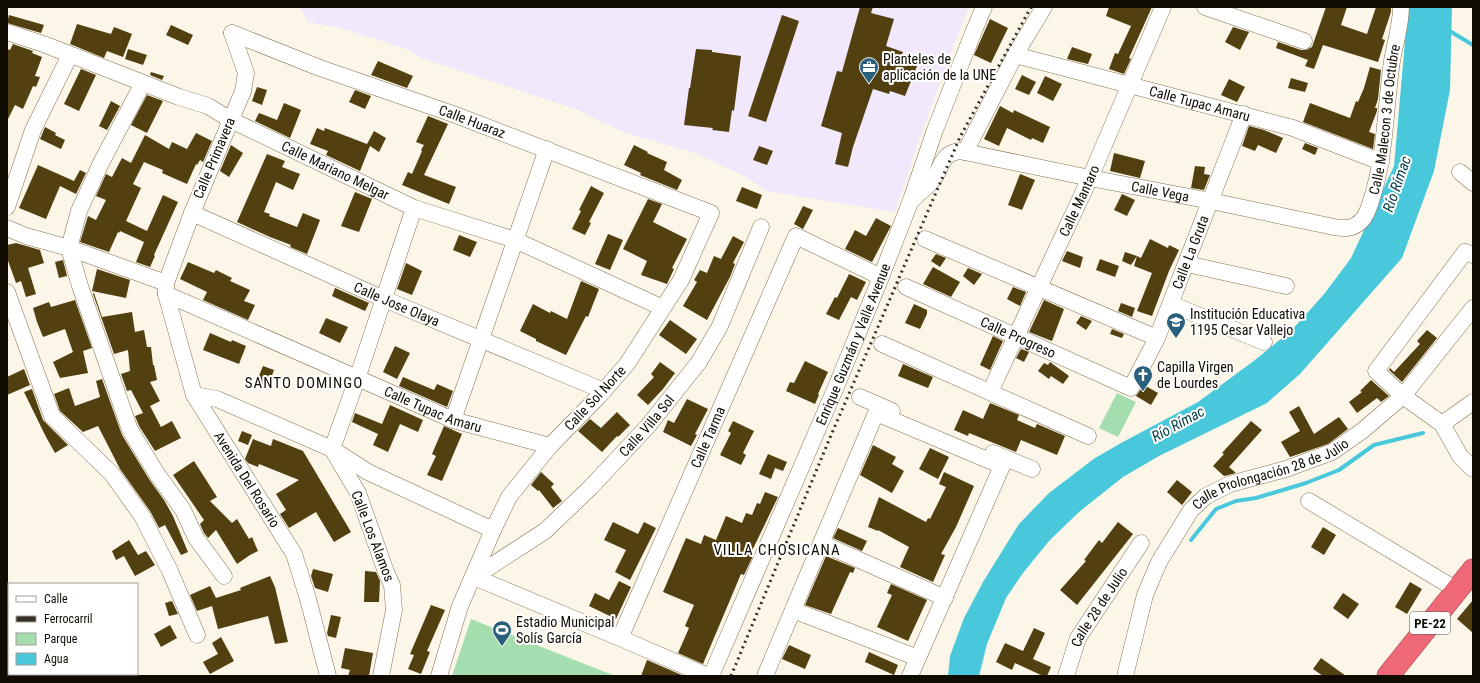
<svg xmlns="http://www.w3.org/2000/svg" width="1480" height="683" font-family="'Roboto Condensed',sans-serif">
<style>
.education{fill:#f2e8fc}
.green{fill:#a5deae}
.water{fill:#49c8dc}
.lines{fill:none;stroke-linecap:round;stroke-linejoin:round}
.stream{stroke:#49c8dc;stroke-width:4}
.building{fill:#524011}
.minor-casing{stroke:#807252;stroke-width:17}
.highway-casing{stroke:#a1484e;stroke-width:23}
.minor{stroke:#fff;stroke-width:16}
.highway{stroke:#ee6877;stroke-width:22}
.rail{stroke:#342f25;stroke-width:3;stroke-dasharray:2 4;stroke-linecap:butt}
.labels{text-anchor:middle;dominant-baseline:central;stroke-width:4;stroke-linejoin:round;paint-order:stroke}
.shield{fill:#fff;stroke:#58554e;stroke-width:1}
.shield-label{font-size:13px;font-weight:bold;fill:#110c02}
.poi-label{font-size:14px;fill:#110c02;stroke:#fff;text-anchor:start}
.street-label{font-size:14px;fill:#110c02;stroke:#fff}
.water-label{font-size:15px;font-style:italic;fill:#003c44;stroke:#fff}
.neighbourhood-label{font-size:15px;letter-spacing:1px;fill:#110c02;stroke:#fff}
</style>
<rect width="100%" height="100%" fill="#fcf6e8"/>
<path class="education" d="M300 7H969L952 50 921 135 895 212 767 191 744 176 694 153 629 134 599 121 581 111 421 58 406 49 344 29 308 22Z"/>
<path class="green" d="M1117 393 1136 402 1118 437 1099 428Z
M471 619 615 676H452Z"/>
<path class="water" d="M1408 7H1452L1450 90 1434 171 1402 258 1300 374 1267 403 1159 456 1123 477 1079 512 1049 541 1023 573 1006 598 987 644 979 676H948L950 656 964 618 983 582 1019 524 1049 493 1095 458 1121 443 1198 402 1255 360 1292 330 1325 293 1351 258 1394 166Z"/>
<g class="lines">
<path class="stream" d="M1448 30 1473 45
M1191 540 1216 509 1236 501 1256 498 1306 483 1339 470 1374 445 1423 433"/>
</g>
<path class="building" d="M860 7H873L871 13 894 19 886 46 903 52 902 55 919 61 905 96 890 91 889 94 873 89 853 147 848 167 835 164 842 133 821 126 837 71 842 72Z
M1109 7H1152L1129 58 1131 59 1124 74 1109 69 1115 53 1118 54 1131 26 1106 16Z
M1326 7H1347L1341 25 1367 34 1376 7H1391V12L1382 39 1385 40 1378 62 1323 45 1314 69 1305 66 1308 60 1276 48 1278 42 1301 50H1306L1312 47Z
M9 15 44 25 41 33 7 23Z
M782 15 799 21 766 122 748 116Z
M990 19 1008 28 991 63 974 55Z
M77 24 111 34 114 27 132 34 123 57 107 51 104 58 70 44Z
M171 25 193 35 188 45 166 35Z
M1233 27 1249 32 1240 50 1225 42Z
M13 44 33 51 32 53 42 57 35 76 40 77 36 87 33 86 23 109 15 105 7 121V49L10 50Z
M1072 47 1092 54 1088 64 1067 59Z
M128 49 147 55 143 65 125 59Z
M696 49 712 50V52L741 56 734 111 732 110 729 132 712 130 713 128 684 125 689 88H690Z
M378 61 413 76 407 88 371 75Z
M1370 67 1381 70 1378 99 1375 108H1377V111L1369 132 1375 134 1373 149 1303 122 1310 103 1350 118 1356 101 1358 102 1364 88Z
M81 69 96 75 79 111 64 104Z
M151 72 164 76 162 80 150 75Z
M1022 75 1036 82 1029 95 1015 89Z
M1045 76 1062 84 1053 101 1037 93Z
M1291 78 1308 83 1305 92 1288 88Z
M1229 79 1245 87 1237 102 1221 95Z
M257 87 267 90 262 105 252 101Z
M355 90 371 96 365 109 349 102Z
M147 95 163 101 147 133 131 125Z
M111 101 120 106 107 130 99 126Z
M284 103 301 110 290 138 255 121 259 113 277 120Z
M1000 106 1013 113 1014 110 1050 127 1043 143 1032 138 1031 140 1007 128 999 146 984 139Z
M428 116 448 124 424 175 456 187 449 204 402 185 408 172 412 174 422 151 421 150 424 145 416 142Z
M1249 126 1264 130 1283 138 1276 153 1258 145 1255 151 1242 146Z
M45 127 56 133 55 135 65 140 61 149 40 139Z
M317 128 324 131 325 128 367 144 374 131 386 138 379 152 370 146 360 171 326 155 328 151 310 144Z
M196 133 212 141 203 162 200 160 197 165 196 164 187 184 162 173 163 170 144 162 133 184 141 188 126 221 147 231 163 195 178 202 154 255 155 256 150 267 136 262 144 242 120 231 119 233 118 232 109 252 80 242 88 216 96 220 106 200 96 196 106 174 112 177 122 158 131 163 145 135 169 149 172 142 187 149Z
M1305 143 1318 148 1315 155 1302 149Z
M231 145 243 153 229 177 220 171Z
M634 145 648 152 647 153 667 162 664 170 682 180 677 190 640 175 641 173 624 165Z
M759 146 773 151 767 165 753 160Z
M1114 153 1145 161 1140 178 1110 171Z
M267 154 285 161 282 167 300 174 293 190 276 182 264 212 270 214 269 216 297 227 303 213 320 220 307 254 290 247 291 245 270 237 237 222Z
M38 165 74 181 80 170 86 173 76 194 60 186 46 219 19 208Z
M1195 166 1205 167 1204 174 1210 175 1204 190 1191 188Z
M1020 174 1035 180 1022 210 1008 205Z
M591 186 604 193 589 222 591 223 585 235 572 229 581 211 579 210Z
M742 187 762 195 757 209 736 201Z
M355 192 372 199 359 232 341 226Z
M1122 194 1135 200 1127 216 1114 210Z
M648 199 662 204 653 222 687 239 672 268 674 269 667 284 641 275 647 261 623 249Z
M803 206 813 210 803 229 794 224Z
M876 218 891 226 872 262 845 249 855 230 866 236Z
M608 234 623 240 610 270 595 264Z
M459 235 477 242 470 257 453 250Z
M733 236 744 242 733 263 735 264 730 277 707 320 683 306 697 282 694 280 700 270 707 273 714 256 721 259Z
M1150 239 1168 248 1169 245 1179 250 1169 271 1152 316 1137 311 1152 273 1134 266 1137 256 1141 258Z
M16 243 40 250 44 263 28 268 36 294 26 297 21 281 16 283 7 258V245Z
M1067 251 1083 257 1080 268 1062 261Z
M1125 252 1137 256 1131 265 1122 261Z
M936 254 946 258 940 267 931 261Z
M1100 259 1119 266 1115 277 1096 270Z
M63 260 67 276 59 278 55 262Z
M188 262 214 273 216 270 232 278 230 281 250 290 244 301 255 305 248 320 203 300 207 292 180 279Z
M406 263 422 271 412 295 397 289Z
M933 267 960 282 951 297 923 284Z
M968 268 982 274 974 285 963 276Z
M97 269 130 280 126 298 92 291Z
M849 274 866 282 857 300 851 297 839 320 826 314 835 297 837 298Z
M581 281 599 289 588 317 586 316 566 355 536 341V339L520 331 533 304 550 313 551 311 567 319Z
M1013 287 1026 292 1020 306 1007 299Z
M335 288 369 303 365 311 332 296Z
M94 293 102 317 132 312 135 332 144 330 147 347H151L153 365H154L157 380 150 382 160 401 150 406 161 427 172 421 181 438 155 451 139 426 135 416 143 413 131 390 127 391 121 374 130 371 128 350 114 354 93 294Z
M75 300 92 348 83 351 88 373 60 378 53 362 73 352 65 329 43 337 37 322 33 308 49 302 51 307Z
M1044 300 1064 309 1052 341 1029 332Z
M1121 303 1135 308 1132 317 1118 311Z
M914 304 927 310V314L920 329 905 323Z
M1081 316 1092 321 1086 330 1076 323Z
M326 318 348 327 340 343 319 333Z
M670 320 697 339 686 354 659 335Z
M1112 329 1124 334 1122 338 1110 334Z
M1427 330 1437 338 1402 382 1389 370 1390 368 1394 372 1420 344 1417 341Z
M210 333 231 342 232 340 246 346 239 364 203 350Z
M993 336 1003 341 990 370 980 365Z
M395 346 410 353 397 379 383 372Z
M1021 349 1029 352 1024 362 1016 358Z
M805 361 828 372 818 394 819 395 815 404 786 391 790 382 794 383Z
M660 362 675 373 663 389 648 405 637 395 654 377 651 374Z
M1050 362 1069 376 1063 384 1051 376 1049 379 1038 371 1044 363 1048 365Z
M903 364 933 377 928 388 898 376Z
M263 366 274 370 268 387 256 383Z
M24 369 30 385 7 395V377Z
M403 377 434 390 437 384 453 391 447 407 399 386Z
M102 379 122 435 149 479 164 500 173 516 188 552 181 555 165 525 159 528 150 511 120 469 98 426 83 432 60 411 54 394 69 388 75 406 100 397 96 381Z
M1371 380 1389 396 1381 402 1377 398 1357 413 1349 402 1362 392 1360 391Z
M1144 385 1158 393 1151 405 1136 396Z
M32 389 43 420 68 445 55 453 46 437 24 392Z
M687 399 708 409 695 434 697 435 691 446 663 432 668 420 674 423Z
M990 403 1019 415 1017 420 1035 428 1037 424 1065 436 1057 455 1021 440 1016 452 969 433 968 436 954 430 963 410 983 419Z
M390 405 423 420 418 432 400 424 388 452 373 445 378 434 352 422 355 413 382 424Z
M1299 406 1314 434 1339 417 1348 429 1328 444 1290 457 1281 442 1300 431 1289 412Z
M617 412 630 425 618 437 617 436 602 452 578 431 590 419 601 428Z
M733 421 754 431 743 453 746 455 741 465 720 455 731 433 728 431Z
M1251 421 1262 430 1229 467 1236 473 1224 476 1213 466 1224 454 1222 453Z
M444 426 462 434 442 481 427 475 436 456 432 454Z
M242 431 252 435 248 445 238 441Z
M253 439 271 446 273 439 303 451 351 532 334 542 316 512 289 528 280 514 286 510 276 494 299 480 259 464 258 467 248 463 245 459Z
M873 445 896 457 892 464 904 471 892 493 860 475Z
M930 448 949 457 938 479 919 469Z
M768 454 787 462 783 471 775 468 771 479 759 474Z
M194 461 217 497 210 501 232 523 237 519 249 539 252 537 258 551 250 555 237 564 216 530 208 538 204 533 200 524 204 520 173 475Z
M541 472 554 484 551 487 562 501 553 508 539 490 538 491 531 485Z
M944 472 974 486 956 527 941 554 945 555 933 582 900 567 909 547 878 530V531L868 527 879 497 926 522 928 518 930 519 946 487 939 484Z
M1177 480 1192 492 1182 505 1167 492Z
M765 492 778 497 750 555 753 556 744 575 741 574 703 664 678 653 689 628 685 626 694 605 663 592 686 538 701 544 704 535 716 540 726 516 742 523 746 513 752 515 757 503 760 504Z
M613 522 638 534 644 522 656 528 630 580 615 572 626 550 604 540Z
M1118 522 1133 534 1077 605 1060 590 1086 561 1084 560 1099 540 1102 543Z
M1323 527 1336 535 1324 555 1311 547Z
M838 528 867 541 862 551 833 538Z
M129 540 138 555 146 551 155 565 135 576 124 556 116 560 112 551Z
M826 556 855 568 853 573 850 572 831 614 805 605Z
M313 569 333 574 328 592 315 588 311 576Z
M365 571 376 572 380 581 379 602H364Z
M270 576 275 587 288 642 275 644 268 616 218 629 212 606 197 611 190 595 210 586 216 598 241 590 240 588Z
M619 581 631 587 616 619 589 606 595 593 609 600Z
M1410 582 1422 589 1407 614 1395 607Z
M891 584 927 600 908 641 877 627 892 595 887 593Z
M1343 593 1359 604 1348 619 1333 608Z
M1473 600V633L1457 619Z
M172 601 178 614 169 616 165 603Z
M431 605 445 610 427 651 430 652 421 674 408 669 414 655 410 654Z
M331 615 341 617 336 638 328 636 327 633Z
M170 625 177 638 161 647 154 634Z
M1034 628 1045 633 1033 659 1051 667 1047 676H1043L1015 663 1012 670 996 662 1005 643 1023 651Z
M221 637 234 661 210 674 203 662 218 654 212 643Z
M789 645 811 655 805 669 782 659Z
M345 648 373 653 369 676H348L350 670 341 668Z
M869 652 898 665 894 675 865 662Z
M1321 658 1346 676H1323L1313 669Z
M647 660 684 676H641Z"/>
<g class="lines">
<g class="minor-casing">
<g id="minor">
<path d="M1205 7 1304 41"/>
<path id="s1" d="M7 32 46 45 179 97 208 106 231 120 414 208 515 240 663 308"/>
<path id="s2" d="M232 33 320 68 453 114 711 213 681 280 627 364 599 396 550 446 509 497 493 530 460 606 439 676"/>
<path id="s3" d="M232 33 246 73 243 91 192 213 166 283V294L194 395 294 554 308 599 328 676"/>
<path id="s4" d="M1015 55 1293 128 1381 162"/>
<path d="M143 83 101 163 79 211 69 248 80 286 130 430 157 474 183 510 196 538 224 576"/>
<path d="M965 152 1015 55 1044 7"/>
<path d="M1460 172 1473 183"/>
<path id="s5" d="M912 200C918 194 925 189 931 182 942 170 940 153 960 151L1090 178 1211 201 1334 227C1345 229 1354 229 1362 220 1367 215 1369 207 1371 201 1386 156 1385 108 1392 61 1395 43 1401 26 1401 7"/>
<path d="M7 207 33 130 70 55"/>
<path id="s6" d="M192 213 384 299 604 391"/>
<path d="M7 228 26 236 69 248 166 283"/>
<path d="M925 239 1157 338"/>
<path d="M1473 255 1465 252 1376 371 1403 396 1442 424 1460 456 1473 469"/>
<path d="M1187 264 1286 286"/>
<path id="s7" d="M906 287 1131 388 1157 338 1244 114"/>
<path d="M7 292 52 416 112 474 142 516 170 571 197 635"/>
<path id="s8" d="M166 294 453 420 550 446"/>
<path d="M1171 304 1264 342"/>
<path d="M882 344 1088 436"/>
<path id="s9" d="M990 392 1090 178 1163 7"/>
<path d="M194 395 217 399 332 449 368 472 493 530"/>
<path d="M860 397 892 411"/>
<path d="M453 420 547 149"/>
<path d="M1442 424 1473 402"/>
<path d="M993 453 1032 469"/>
<path d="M1309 501 1457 590"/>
<path d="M821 543 945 598"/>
<path id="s10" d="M474 577 545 531 591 487 648 426 699 362 720 326 761 227"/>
<path d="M474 577 620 638 708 676"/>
<path d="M793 610 918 658"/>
<path id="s11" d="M620 638 796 236 881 277"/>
<path d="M381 676 394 610 392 585 386 572 358 493 332 449 357 379 414 208"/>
<path id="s12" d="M711 676 836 387 881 277 911 200 935 130 973 33 984 7"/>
<path d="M765 676 876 413 1002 466 910 676"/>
<path id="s13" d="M1066 676 1078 638 1141 543"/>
<path id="s14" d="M1125 676 1145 595 1159 562 1191 510 1206 496 1230 484 1286 469 1332 452 1362 431 1403 396 1473 308"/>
</g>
</g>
<g class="highway-casing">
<path id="highway" d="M1388 676 1473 570"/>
</g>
<use href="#minor" class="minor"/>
<use href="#highway" class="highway"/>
<path class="rail" d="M731 676 829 440 960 137 1031 7"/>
</g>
<defs>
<g id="office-pin" transform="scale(1)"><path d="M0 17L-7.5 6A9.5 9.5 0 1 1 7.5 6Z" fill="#2a607b" stroke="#fff"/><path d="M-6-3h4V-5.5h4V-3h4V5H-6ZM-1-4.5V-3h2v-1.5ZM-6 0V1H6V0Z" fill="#fff"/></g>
<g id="school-pin" transform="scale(1)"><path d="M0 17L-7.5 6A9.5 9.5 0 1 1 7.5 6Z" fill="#2a607b" stroke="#fff"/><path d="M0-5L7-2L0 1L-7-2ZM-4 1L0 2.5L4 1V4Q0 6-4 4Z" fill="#fff"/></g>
<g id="church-pin" transform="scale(1)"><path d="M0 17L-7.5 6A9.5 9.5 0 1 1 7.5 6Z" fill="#2a607b" stroke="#fff"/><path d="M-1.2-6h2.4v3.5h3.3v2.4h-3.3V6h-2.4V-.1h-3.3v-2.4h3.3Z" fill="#fff"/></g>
<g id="stadium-pin" transform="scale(1)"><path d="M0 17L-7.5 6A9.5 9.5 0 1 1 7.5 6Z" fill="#2a607b" stroke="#fff"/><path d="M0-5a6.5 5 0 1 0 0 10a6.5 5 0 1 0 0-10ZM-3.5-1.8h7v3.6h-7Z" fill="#fff"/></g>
</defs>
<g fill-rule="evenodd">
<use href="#office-pin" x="869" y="67"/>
<use href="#school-pin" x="1176" y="322"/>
<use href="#church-pin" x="1143" y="375"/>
<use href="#stadium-pin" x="502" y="630"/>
</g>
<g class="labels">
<rect class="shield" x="1410" y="612" width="40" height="22" rx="3"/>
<g class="shield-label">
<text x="1430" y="623">PE-22</text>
</g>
<g class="poi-label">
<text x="883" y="59">Planteles de<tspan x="883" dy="16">aplicación de la UNE</tspan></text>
<text x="1190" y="314">Institución Educativa<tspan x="1190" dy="16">1195 Cesar Vallejo</tspan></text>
<text x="1157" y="367">Capilla Virgen<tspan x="1157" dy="16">de Lourdes</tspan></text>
<text x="516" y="622">Estadio Municipal<tspan x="516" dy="16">Solís García</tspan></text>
</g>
<g class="street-label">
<text stroke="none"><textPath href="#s4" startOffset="191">Calle Tupac Amaru</textPath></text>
<text stroke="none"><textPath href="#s5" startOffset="587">Calle Malecon 3 de Octubre</textPath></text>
<text stroke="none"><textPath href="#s2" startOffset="256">Calle Huaraz</textPath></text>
<text transform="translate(214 158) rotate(-67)">Calle Primavera</text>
<text stroke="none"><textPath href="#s1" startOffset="357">Calle Mariano Melgar</textPath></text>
<text stroke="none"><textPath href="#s5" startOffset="275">Calle Vega</textPath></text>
<text stroke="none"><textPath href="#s9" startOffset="211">Calle Mantaro</textPath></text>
<text stroke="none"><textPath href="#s7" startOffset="395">Calle La Gruta</textPath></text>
<text stroke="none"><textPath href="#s6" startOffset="224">Calle Jose Olaya</textPath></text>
<text stroke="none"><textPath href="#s7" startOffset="123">Calle Progreso</textPath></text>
<text stroke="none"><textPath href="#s12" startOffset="361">Enrique Guzmán y Valle Avenue</textPath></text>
<text transform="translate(595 398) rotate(-47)">Calle Sol Norte</text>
<text stroke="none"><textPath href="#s8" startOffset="291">Calle Tupac Amaru</textPath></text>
<text stroke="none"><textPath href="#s10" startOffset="231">Calle Villa Sol</textPath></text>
<text stroke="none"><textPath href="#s11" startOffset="219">Calle Tarma</textPath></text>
<text stroke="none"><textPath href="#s14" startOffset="269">Calle Prolongación 28 de Julio</textPath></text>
<text stroke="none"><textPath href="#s3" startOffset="483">Avenida Del Rosario</textPath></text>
<text transform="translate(373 536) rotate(69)">Calle Los Alamos</text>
<text stroke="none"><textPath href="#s13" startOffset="77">Calle 28 de Julio</textPath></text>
</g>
<g class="water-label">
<text transform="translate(1397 184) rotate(-71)">Río Rímac</text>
<text transform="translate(1178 424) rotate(-29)">Río Rímac</text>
</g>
<g class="neighbourhood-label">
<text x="304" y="383">SANTO DOMINGO</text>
<text x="777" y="550">VILLA CHOSICANA</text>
</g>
</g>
<rect width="1480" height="683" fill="none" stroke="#110c02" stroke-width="16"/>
<rect x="8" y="583" width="130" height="92" fill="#ffffff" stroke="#a09e9a"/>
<rect x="16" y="596" width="20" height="6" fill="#ffffff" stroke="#a09e9a"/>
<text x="44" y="603" font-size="12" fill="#110c02">Calle</text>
<rect x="16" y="616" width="20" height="6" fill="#342f25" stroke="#a09e9a"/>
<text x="44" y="623" font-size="12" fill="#110c02">Ferrocarril</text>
<rect x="16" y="633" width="20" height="12" fill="#a5deae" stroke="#a09e9a"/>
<text x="44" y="643" font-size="12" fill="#110c02">Parque</text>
<rect x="16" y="653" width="20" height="12" fill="#49c8dc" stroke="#a09e9a"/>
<text x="44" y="663" font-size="12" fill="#110c02">Agua</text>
</svg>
